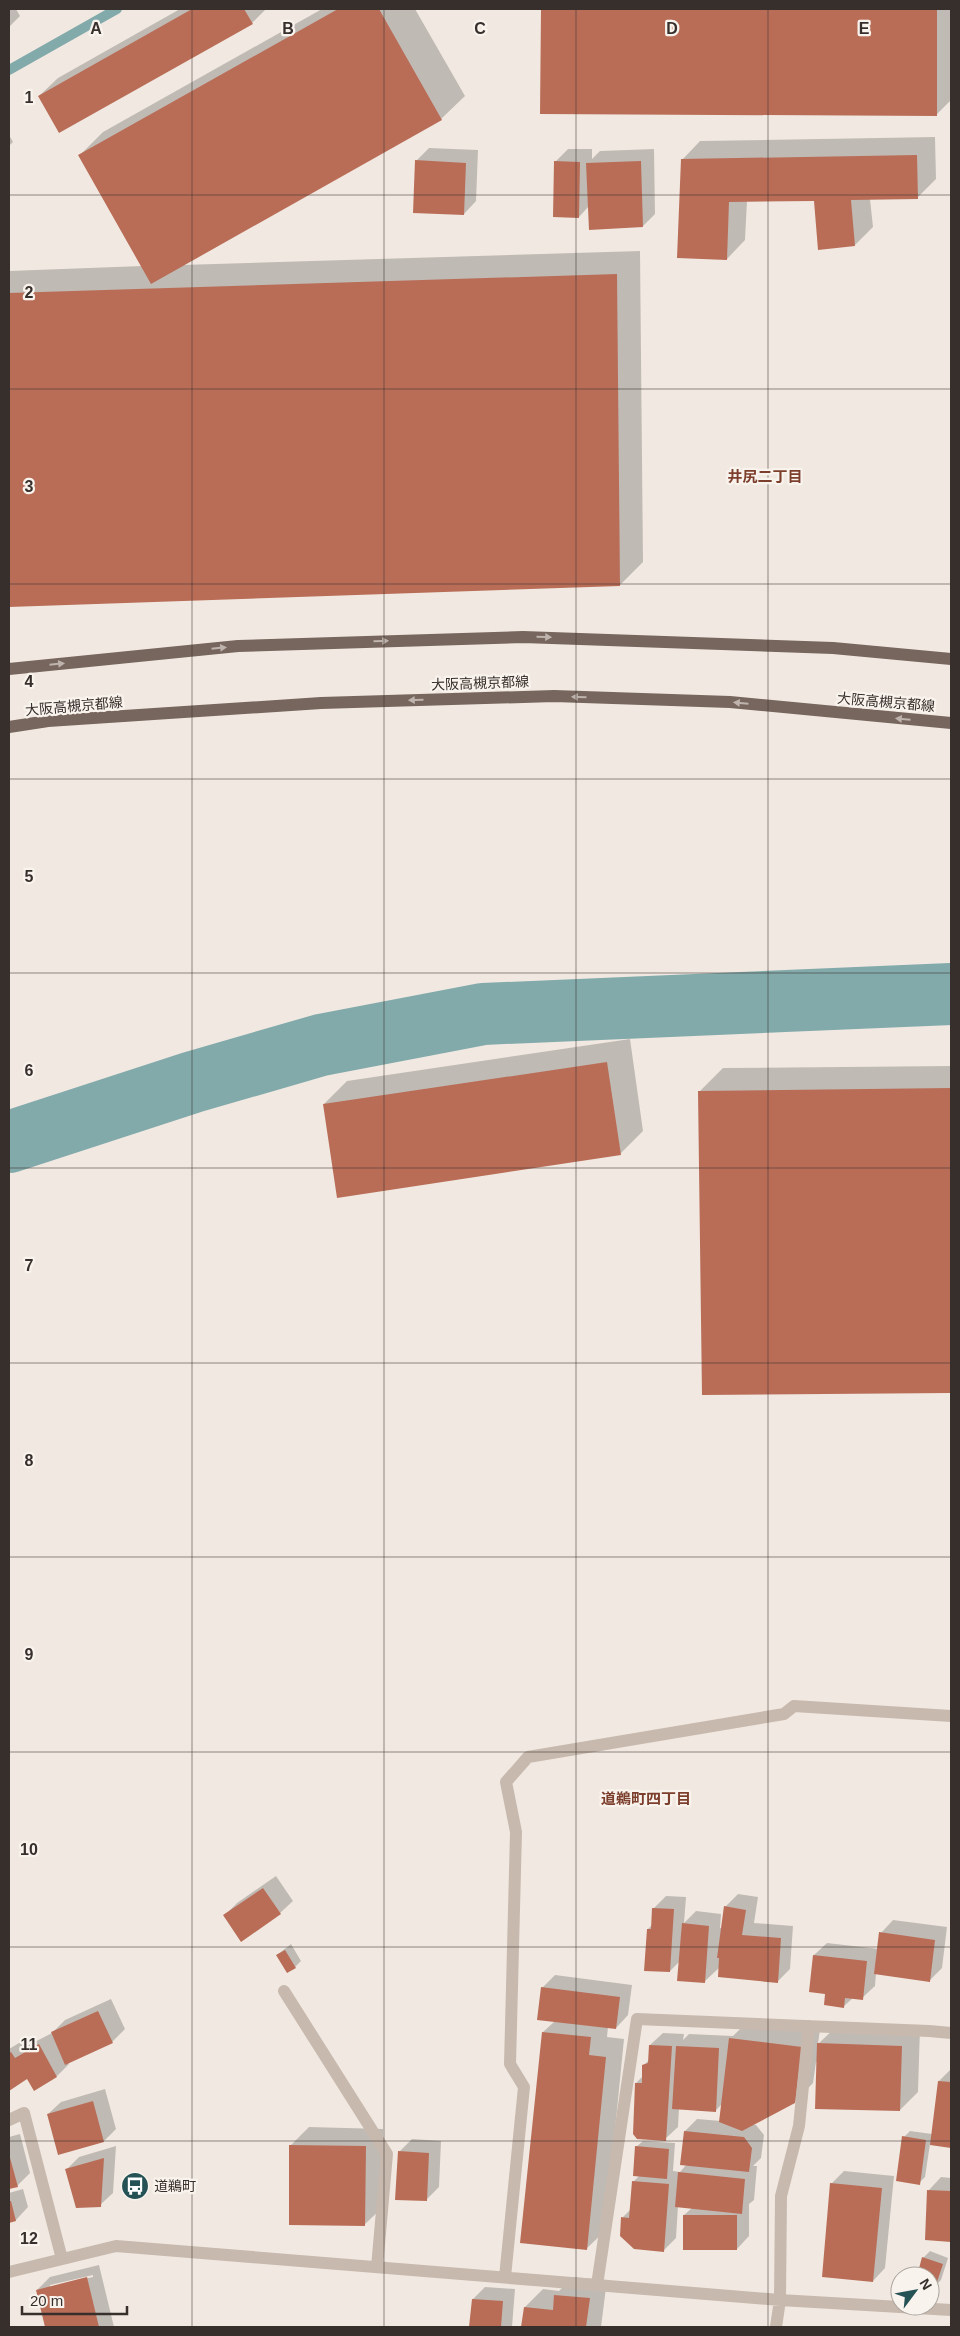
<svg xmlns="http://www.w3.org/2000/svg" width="960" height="2336" font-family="Arial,'Noto Sans JP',sans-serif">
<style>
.shadow{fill:#0003;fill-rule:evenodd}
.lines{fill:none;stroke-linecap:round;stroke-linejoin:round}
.stream{stroke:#83aaab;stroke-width:10}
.river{stroke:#83aaab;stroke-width:62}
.building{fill:#b96d57}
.minor{stroke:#c8b9ae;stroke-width:12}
.major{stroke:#77665e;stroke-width:12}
.oneway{fill:#beb4ad}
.grid{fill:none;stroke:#372f2b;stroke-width:1;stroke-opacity:0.55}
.labels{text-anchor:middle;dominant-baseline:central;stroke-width:4.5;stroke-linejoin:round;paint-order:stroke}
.street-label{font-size:14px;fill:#372f2b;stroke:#f9f3ed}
.poi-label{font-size:14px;fill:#372f2b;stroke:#f9f3ed;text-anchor:start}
.neighbourhood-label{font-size:15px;font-weight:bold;fill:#7d3f2d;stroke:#f9f3ed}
.grid-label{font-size:16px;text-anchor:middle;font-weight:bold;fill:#372f2b;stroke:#f9f3ed;stroke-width:4.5;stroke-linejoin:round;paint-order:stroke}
</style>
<rect width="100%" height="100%" fill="#f1e9e1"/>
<path class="shadow" d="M9 9H16L20 16 9 27Z
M180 9H266L252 23 39 96 58 78Z
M322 9H415L465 96 441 119 182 265 640 251 643 562 620 585 9 606V271L142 266 80 155 103 132Z
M542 9H951V100L936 115 542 113Z
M9 135 13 142 9 146Z
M935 137 936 179 917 198 870 199 873 227 855 245 815 200 747 201 745 240 727 259 682 160 700 141Z
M429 148 478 150 476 201 464 214 416 161Z
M568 149H592V159L600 151 654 149 655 214 643 226 589 206 579 217 555 162Z
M630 1039 643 1131 620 1154 324 1104 347 1081Z
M951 1066V1392L704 1394 700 1091 723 1068Z
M276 1876 293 1901 280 1913 242 1940 224 1916 237 1903Z
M738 1894 758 1897 754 1923 793 1926 790 1969 778 1981 720 1967 704 1982 680 1961 670 1971 648 1929 652 1925 653 1909 666 1896 686 1897 684 1923 696 1911 721 1914 720 1928H722L725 1907Z
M893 1920 947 1927 942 1968 930 1980 876 1973 875 1986 862 1998H853L844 2006 826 1993 814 1955 827 1943 879 1949 881 1933Z
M291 1944 301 1961 295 1967 277 1955Z
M555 1975 632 1985 628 2015 616 2028 608 2027 607 2037 624 2039 605 2231 586 2249 543 2032 555 2021 542 1988Z
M111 1999 125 2029 112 2042 68 2062 69 2064 57 2076 28 2077 9 2089V2049L24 2040 27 2046 52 2033 65 2020Z
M749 2020 820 2029 818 2044 837 2026 920 2028 918 2092 900 2110 816 2062 813 2083 795 2102 751 2124 756 2125 764 2135 761 2158 753 2166H757L754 2200 749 2204V2236L737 2249 684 2215 692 2208 678 2206 676 2238 663 2251 623 2217 631 2209 634 2181 640 2175 636 2147 643 2141 675 2143 673 2171 680 2172 687 2164 685 2131 697 2119 721 2121 723 2103 716 2110 679 2108 678 2127 665 2139 636 2083 643 2076 644 2065 650 2059V2045L663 2033 684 2034 683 2040 689 2034 733 2036Z
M951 2069V2147L930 2144 925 2177 919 2183 904 2137 910 2131 932 2134 939 2081Z
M105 2089 116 2129 104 2141 48 2114 61 2102Z
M309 2127 383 2129V2207L364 2225 290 2146Z
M20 2134 30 2173 17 2186 9 2188V2137Z
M412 2139 441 2141 439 2187 426 2200 399 2152Z
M116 2146 113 2193 100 2205 66 2170 79 2157Z
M844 2171 894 2176 885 2268 873 2281 831 2184Z
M941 2177 951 2178V2240L926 2239 929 2190Z
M23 2189 28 2207 16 2220 9 2222V2193Z
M930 2251 948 2258 941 2280 935 2286 930 2285V2276H918L923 2258Z
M99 2265 114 2327H46L37 2290 50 2277ZM93 2275V2277L50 2287V2285Z
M573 2277 607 2280 601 2327H522L525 2307 543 2289 559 2291Z
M485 2287 515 2289 512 2327H470L473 2299Z"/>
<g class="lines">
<path class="stream" d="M9 70 117 9
M9 1116 329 1018 484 994 951 972"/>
<path class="river" d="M9 1142 193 1082 321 1045 483 1014 951 994"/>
</g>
<path class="building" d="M192 9H244L253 24 59 133 38 96Z
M338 9H379L442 120 151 284 78 155Z
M541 9H937V116L540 114Z
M917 155 918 199 851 200 855 246 818 250 814 201 729 202 727 260 677 258 681 159Z
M415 160 466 163 464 215 413 213Z
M554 161 580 162 579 218 553 217Z
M641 161 643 227 589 230 586 163Z
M617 274 620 586 9 607V293Z
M607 1062 621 1155 337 1198 323 1104Z
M951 1088V1393L702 1395 698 1091Z
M263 1888 281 1914 241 1942 223 1915Z
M724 1906 746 1910 742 1935 781 1938 778 1983 718 1977 719 1958H717Z
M652 1908 674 1909 670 1972 644 1971 647 1929H651Z
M682 1923 709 1926 705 1983 677 1981Z
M879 1932 935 1940 930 1982 874 1974Z
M285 1950 296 1968 287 1973 276 1955Z
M813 1955 867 1961 863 2000 845 1998 844 2008 824 2005 825 1994 809 1992Z
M541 1987 620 1997 616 2029 537 2020Z
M98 2011 113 2043 65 2065 51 2032Z
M542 2032 591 2037 589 2055 606 2057 587 2250 520 2243Z
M729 2038 802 2047 795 2103 742 2131 719 2122Z
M817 2043 902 2046 900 2111 815 2109Z
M39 2044 57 2077 34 2091 27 2079 9 2091V2053L11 2052 15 2058Z
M649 2045 672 2046 666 2141 637 2139 633 2134 635 2083H642V2065L648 2063Z
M676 2046 719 2048 716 2112 672 2109Z
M938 2081 951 2082V2148L930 2145Z
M93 2101 104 2142 58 2155 47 2114Z
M684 2131 744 2137 752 2148 749 2172 680 2165Z
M902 2136 926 2140 920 2185 896 2181Z
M289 2145 366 2146 365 2226 289 2225Z
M635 2146 669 2149 667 2179 633 2176Z
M398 2151 429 2153 427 2201 395 2200Z
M9 2154 18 2187 9 2189Z
M104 2158 101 2207 76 2208 65 2169Z
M678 2172 745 2179 742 2214 675 2207Z
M632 2181 669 2184 664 2252 634 2249 620 2236 621 2217 629 2218Z
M830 2183 882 2188 873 2282 822 2277Z
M927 2190 951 2191V2242L925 2240Z
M9 2201H11L16 2221 9 2223Z
M683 2215H737V2250H683Z
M922 2257 943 2264 935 2288 930 2286V2276H917Z
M87 2277 99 2327H45L36 2290Z
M554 2295 590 2298 586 2327H521L524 2307 553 2310Z
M472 2299 503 2301 501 2327H469Z"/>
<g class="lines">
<path class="minor" d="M284 1991 387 2154 377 2267
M9 2120 24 2113 62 2259
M9 2272 116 2246 780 2300 951 2310
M505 2277 524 2087 510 2064 516 1832 506 1782 528 1757 784 1714 794 1706 951 1716
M597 2285 637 2019 929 2031 951 2033
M776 2327 780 2300 781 2196 799 2126 809 2026"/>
<path class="major" d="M9 669 238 646 523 637 833 648 951 659
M9 727 48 721 321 703 554 696 730 702 951 723"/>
</g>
<defs><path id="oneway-solid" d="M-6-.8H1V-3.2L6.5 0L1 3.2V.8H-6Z" transform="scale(1.25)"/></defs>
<g class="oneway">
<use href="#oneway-solid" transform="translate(544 637) rotate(2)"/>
<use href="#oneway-solid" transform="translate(381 641) rotate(-2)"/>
<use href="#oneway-solid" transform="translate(219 648) rotate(-6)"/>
<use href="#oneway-solid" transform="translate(57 664) rotate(-6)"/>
<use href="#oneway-solid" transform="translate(579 697) rotate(-178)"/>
<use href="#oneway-solid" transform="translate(416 700) rotate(178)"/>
<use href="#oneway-solid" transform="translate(741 703) rotate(-175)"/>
<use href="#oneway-solid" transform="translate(903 719) rotate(-175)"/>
</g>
<path class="grid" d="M192 9V2327M384 9V2327M576 9V2327M768 9V2327M9 195H951M9 389H951M9 584H951M9 779H951M9 973H951M9 1168H951M9 1363H951M9 1557H951M9 1752H951M9 1947H951M9 2141H951"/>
<defs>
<g id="bus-disc" transform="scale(1.4375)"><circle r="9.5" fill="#255255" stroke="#f9f3ed"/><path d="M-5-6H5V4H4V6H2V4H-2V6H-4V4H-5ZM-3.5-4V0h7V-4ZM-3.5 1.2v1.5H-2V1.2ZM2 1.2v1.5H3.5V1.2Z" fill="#fff"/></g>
</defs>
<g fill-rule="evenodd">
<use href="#bus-disc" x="135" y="2186"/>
</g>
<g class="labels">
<g class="street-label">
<text transform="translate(480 683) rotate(-2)">大阪高槻京都線</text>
<text transform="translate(886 702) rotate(5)">大阪高槻京都線</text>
<text transform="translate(74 706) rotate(-5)">大阪高槻京都線</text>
</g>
<g class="poi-label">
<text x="154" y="2186">道鵜町</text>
</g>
<g class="neighbourhood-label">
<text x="765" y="476">井尻二丁目</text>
<text x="646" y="1798">道鵜町四丁目</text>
</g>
</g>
<g class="grid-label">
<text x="96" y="34">A</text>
<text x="288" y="34">B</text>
<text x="480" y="34">C</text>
<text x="672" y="34">D</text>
<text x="864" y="34">E</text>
<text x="29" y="103">1</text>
<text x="29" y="298">2</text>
<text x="29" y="492">3</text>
<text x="29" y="687">4</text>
<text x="29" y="882">5</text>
<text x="29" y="1076">6</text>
<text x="29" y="1271">7</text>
<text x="29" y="1466">8</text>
<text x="29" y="1660">9</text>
<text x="29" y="1855">10</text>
<text x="29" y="2050">11</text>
<text x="29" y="2244">12</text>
</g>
<rect width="960" height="2336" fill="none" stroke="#372f2b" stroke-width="20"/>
<g transform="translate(915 2291) rotate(58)"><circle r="24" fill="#f9f3ed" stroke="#aba59f"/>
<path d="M0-4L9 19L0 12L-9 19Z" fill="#255255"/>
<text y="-8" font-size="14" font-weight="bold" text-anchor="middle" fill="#372f2b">N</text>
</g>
<path d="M22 2306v8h105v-8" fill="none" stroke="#372f2b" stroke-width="2.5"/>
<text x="30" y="2306" font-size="15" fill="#372f2b" stroke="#f9f3ed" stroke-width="4" paint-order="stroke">20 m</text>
</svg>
